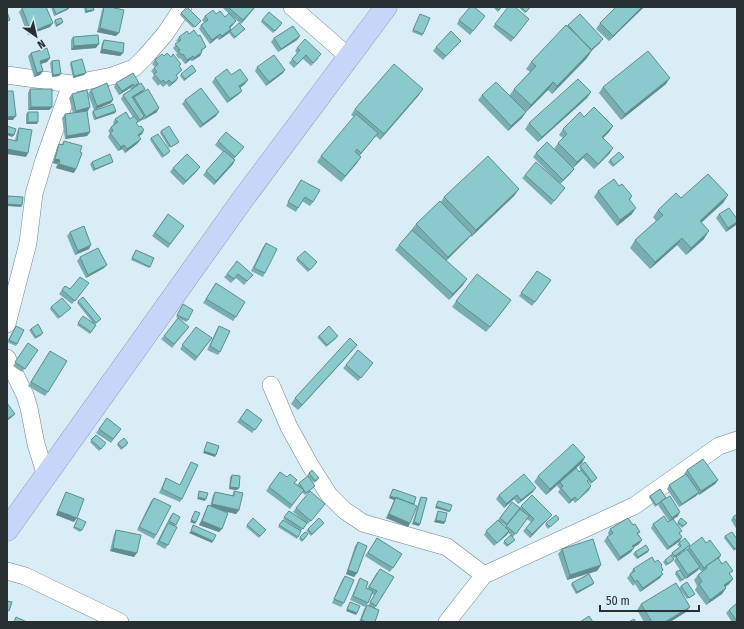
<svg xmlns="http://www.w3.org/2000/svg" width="744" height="629" font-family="'Fira Sans Condensed',sans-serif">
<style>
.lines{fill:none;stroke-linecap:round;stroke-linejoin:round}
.minor-casing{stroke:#70828b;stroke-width:18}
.highway-casing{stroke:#8e9cb3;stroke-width:23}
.minor{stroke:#fff;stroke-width:17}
.highway{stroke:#c6d6f8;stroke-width:22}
.wall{fill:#78aeaf}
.shaded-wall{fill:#618d8f}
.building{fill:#8bcacc;stroke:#618d8f}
</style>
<rect width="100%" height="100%" fill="#d9edf7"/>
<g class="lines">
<g class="minor-casing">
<path id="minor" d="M292 7 349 57
M7 75 71 84 112 76 134 68 145 57 165 34 183 7
M7 324 28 243 34 194 44 160 71 84
M7 358 25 395 29 408 36 444 46 476
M271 385 289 427 310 465 329 495 344 510 363 523 447 547 484 575
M7 571 25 576 120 622
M447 622 484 575 634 506 719 446 737 440"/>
</g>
<g class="highway-casing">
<path id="highway" d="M7 530 240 203 386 7"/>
</g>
<use href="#minor" class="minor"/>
<use href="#highway" class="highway"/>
</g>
<path class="wall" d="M51 7H68L69 8 67 10 54 16Z
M84 7H93V11L85 13Z
M101 7H111L116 36 97 32 102 10 103 8Z
M224 7H255L241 24 230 15 233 25 230 28 231 29H245L243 31 234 39 229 33 219 40 217 38 210 44 199 29 201 25 205 23 202 20 205 16 216 14 225 17 229 14 223 8Z
M493 7H502L498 12Z
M518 7H531L525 13Z
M644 7 609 41 596 29 600 23Z
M22 8 53 23 50 27 28 35 19 12Z
M181 13 201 21 193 28 180 15Z
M420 14 423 34 422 36 412 32Z
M485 16 470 35 457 24 459 20Z
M55 20 63 22 61 24 56 27 54 22Z
M262 20 281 25 273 33 261 22Z
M527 22 511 42 493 27 495 24Z
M568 25 600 43 592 50 587 58 552 94 548 90 526 112 517 104 526 112 522 118 508 131 478 100 482 95 509 96 514 89 530 72 526 69 531 62Z
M189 34 206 47 202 51 200 56 192 61 190 60 185 64 180 58 179 59 176 55 177 53 173 48 178 42 176 41 179 37Z
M73 37 96 48 71 50V40Z
M274 38 297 40 278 52 271 42Z
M104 40 123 53 120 56 100 53 102 43Z
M458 44 443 60 433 51 436 47Z
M297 48 319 58 311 66 303 59 294 68 289 63 297 53 295 51Z
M31 53 50 58 47 62 41 64 43 71 40 75 34 77 28 56Z
M164 56 179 67 182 70 176 76 178 78 176 81 169 87 167 84 163 87 160 84 158 86 152 78 154 75 151 71 155 67 152 64 155 60Z
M52 61 59 76 52 77 50 63Z
M71 62 84 75 73 78 70 64Z
M257 67 283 73 266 86 255 71Z
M196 71 195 72 184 81 180 76 181 74Z
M231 75 245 84 240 88 242 91 239 94 227 103 212 82 215 78Z
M116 83H139L138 86 143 92 157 112 143 120 142 119 137 123 136 124 139 127 144 130 142 134 139 136 138 143 125 153 122 149 118 151 108 137 110 133 108 131 111 127 114 124 113 123 115 119H130L133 117 121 99 123 95 132 90 130 88 119 95 114 87Z
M666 84 621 120 599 93 603 87Z
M30 89 52 107 49 110H28V93Z
M91 90 111 103 94 110 88 94Z
M591 92 587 98 538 142 525 129 529 123Z
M72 94 88 111 84 112 90 132 87 136 65 139 62 118 65 114 73 113 69 98Z
M419 95 380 140 376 136 359 156 357 163 341 182 317 162 321 156 354 117 351 115 355 109Z
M185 100 216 116 200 128 182 104Z
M93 111H116L115 113 94 120 92 113Z
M28 112 37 124H26V114Z
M584 117 613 126 609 132 603 138 610 153 594 169 583 158 573 168 554 149 558 143 563 138 559 135 563 129Z
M19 128 26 157 15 140 17 132Z
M161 131 177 144 169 148 160 133Z
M151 138 170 151 169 153 162 158 150 140Z
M64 141 74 173 56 168 57 164 53 163 57 147 59 144H62Z
M218 141 244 147 234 159 233 164 214 185 203 175 223 152 215 145Z
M536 153 574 169 571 173 560 184 533 157Z
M624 157 622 159 613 167 608 162 610 160Z
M92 162 111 163 93 171 90 164Z
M200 167 197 171 183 185 170 172 173 168Z
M525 175 562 192 551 205 522 178Z
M301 180 313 202 310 206 302 201 296 212 286 206Z
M619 186 632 196 630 200 632 214 617 226 594 197 598 191Z
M519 189 514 196 471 237 470 236 468 239 446 260 463 285 449 300 395 250 399 245 412 230V229L416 224 441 202 444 197Z
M728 195 723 203 701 223 704 239 686 255 677 245 650 269 630 248 635 240 656 221 653 217 658 210 681 198Z
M168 214 184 226 168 248 152 236Z
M719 214 737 219V223L736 225 726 232 716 218Z
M70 232 89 249 75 255 67 236Z
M266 243 265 273 263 277 251 271 263 247Z
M136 250 150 267 149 268 131 260Z
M80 257 104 268 86 278 77 261Z
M297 258 315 264 308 272 296 260Z
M537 271 551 280 532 306 519 296Z
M227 274 253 275 244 285 236 278 231 283 224 277Z
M216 283 236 317 233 321 203 303Z
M65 286 70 289 86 287 72 304 59 294Z
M78 301 101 319 95 324 96 325 90 334 77 325 83 316 93 323 77 303Z
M456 301 507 306 486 332 452 307Z
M182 306 188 320 186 322 176 317Z
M51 307 71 308 69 310 58 319 50 309Z
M16 326 17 344 16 346 7 342Z
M219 326 220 352 218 355 207 350 217 329Z
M189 327 172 348 161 339 164 336Z
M196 327 212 338 195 361 180 349Z
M31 329 42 335 35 339 29 330Z
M319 336 337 338 326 347 317 337Z
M28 343 38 350 22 372 13 366Z
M357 345 353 350 298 410 291 404 295 398Z
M50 351 48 392 45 396 28 386Z
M373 363 358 381 343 368 346 365Z
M247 409 262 420 252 433 237 422Z
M107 418 121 429 111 443 96 433Z
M96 435 105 445 99 451 90 442Z
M118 443 127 445 121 450 117 445Z
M585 457 582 463 572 471 579 472 581 470 579 468 580 466 597 478 591 484 588 481V482L589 490 575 503 573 500 569 504 558 492 560 489 557 486 559 483 546 495 534 482 538 476Z
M191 462 182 499 180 502 159 493 164 482 166 478 180 485 189 466Z
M687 470 718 480 715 484 699 495 698 494 696 496 679 507 667 489 669 485 685 475 684 474Z
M280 472 297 485 299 483 315 486 314 487 305 495 302 492 290 509 266 491Z
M309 473 318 480 314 483 307 475Z
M232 475 237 490 229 489 230 477Z
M393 489 414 504 410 523 408 527 386 518 394 500 389 498Z
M660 489 678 516 673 519 680 534V541L667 550 651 528 653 524 669 521 658 505 659 504 655 507 649 497 650 496Z
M234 491 239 510 236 514 220 510 219 532 199 525 206 509 208 505 210 506 213 495 215 492 232 496Z
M66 492 74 522 56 515 64 496Z
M533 492 518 504 514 499 504 508 496 499 499 495Z
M421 497 419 526 412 524 420 498Z
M154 498 156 535 154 539 137 530 151 501Z
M512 502 520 508 506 526 499 521 506 527 519 511 518 510 521 506 552 515 549 518 530 538 523 531 531 522 527 519 513 537V542L507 547 503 543 511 535 508 533 494 546 484 535 486 531 498 520Z
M325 504 308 524 307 523 301 531 283 519 289 511 303 520 293 512 296 508Z
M438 511 444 524 434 522 437 513Z
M737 514V530L731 520 733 517Z
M171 515 180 517 175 526 168 545 165 549 156 544Z
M78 518 82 530 80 532 73 528Z
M253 518 266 530 259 538 246 527Z
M681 518 687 523 682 528 677 524Z
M559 519 557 521 548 529 545 525 546 523Z
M283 520 301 531 297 539 278 527Z
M323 524 311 536 306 531 308 529Z
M633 525 640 532 638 534 642 540 639 544 633 547 631 552 618 561 604 541 607 537 609 536 608 533 610 529Z
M116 530 134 557 110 551 114 534Z
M307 536 302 542 299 539 300 537Z
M725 536 737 539V548L734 551 724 538Z
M377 538 402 554 390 572 365 556Z
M358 542 357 573 354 577 346 574 355 546Z
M679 543 690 545 688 547 674 558 671 554 672 553 680 547 677 545Z
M706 543 719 559 733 579 729 584 725 587 726 588 722 594 706 605 695 590 697 586 694 580 698 575 703 570 701 571 699 569 697 571 686 579 685 578 684 579 680 582 675 574 676 572 680 570 674 561 676 557 686 550 689 547Z
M562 549 601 565 597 571 567 580 558 554Z
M635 552H648L637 559 633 554Z
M674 559 673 561 666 566 663 562 665 560Z
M655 562 661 567 663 570 661 572 660 578 640 592 635 584 633 586 627 578 631 573 633 569Z
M377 572 394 577 375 608V622H359L364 609 367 605 368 606 374 595 372 594 368 603 365 607 350 600 358 582 360 578 366 588 367 589Z
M345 576 344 603 341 607 332 603 342 580Z
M572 583H594L592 585 576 594 571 585Z
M681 586 695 594 693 596 687 599 679 588Z
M737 603V622H732L726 613 729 610Z
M641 604 690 607 686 612 670 622H644L637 610Z"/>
<path class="shaded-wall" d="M255 7 253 10 241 24 243 20Z
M642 7H644L609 41 613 36Z
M69 8 67 10 54 16 56 14Z
M94 10 93 11 85 13 86 11Z
M236 21 233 25 227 30 229 27Z
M63 22 61 24 56 27 57 25Z
M53 23 50 27 28 35 31 32Z
M100 28 119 33 116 36 97 32Z
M231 29 229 33 219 40 222 36Z
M220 34 217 38 210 44 212 40Z
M300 36 297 40 278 52 281 49Z
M603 39 600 43 588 54 591 50Z
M99 44 96 48 71 50 74 46Z
M102 49 123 53 120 56 100 53Z
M592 50 587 58 552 94 557 86Z
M202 52 200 56 192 61 194 58Z
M193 56 190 60 185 64 187 60Z
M50 58 47 62 37 65 40 61Z
M285 70 283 73 266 86 269 82Z
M43 71 40 75 34 77 37 73Z
M196 71 195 72 184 81 185 79Z
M86 73 84 75 73 78 74 76Z
M61 74 59 76 52 77 53 75Z
M178 78 176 81 169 87 172 83Z
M670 78 666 84 621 120 625 114Z
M248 80 245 84 237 90 239 86Z
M553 82 548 90 526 112 531 105Z
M133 84 130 88 119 95 122 91Z
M145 89 142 92 134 97 133 99 132 97Z
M423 89 419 95 380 140 384 134Z
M242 91 239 94 227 103 230 99Z
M591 92 587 98 538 142 542 137Z
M113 100 111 103 94 110 97 106Z
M31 107H52L49 110H28Z
M90 107 88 111 73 114 76 111Z
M159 108 157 112 143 120 146 117Z
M116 111 115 113 94 120 96 118Z
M219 112 216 116 200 128 203 124Z
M526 112 522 118 508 131 511 126Z
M16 116 13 120H7V117Z
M144 116 142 120 137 123Z
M28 122H38L37 124H26Z
M613 126 609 132 599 142 602 137Z
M144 130 142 134 135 139 138 135Z
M90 132 87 136 65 139 67 136Z
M7 133 14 135 12 137 7 135Z
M378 133 374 138 357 159 361 153Z
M141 139 138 143 125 153 127 149Z
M124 145 122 149 118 151 121 147Z
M613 148 610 153 594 169 598 164Z
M7 149 28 153 26 157 7 154Z
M587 153 583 158 573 168 577 162Z
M361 157 357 163 341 182 345 176Z
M55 159 60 160 57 164 53 163Z
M235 160 233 164 214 185 216 181Z
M113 162 111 163 93 171 95 169Z
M59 164 76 169 74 173 56 168Z
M200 167 197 171 183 185 186 181Z
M574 169 571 173 560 184 563 180Z
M519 189 514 196 471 237 476 230Z
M728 195 723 203 695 228 700 221Z
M7 204 22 205 21 207 7 206Z
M636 208 632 214 617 226 620 220Z
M737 222 736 225 726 232 728 228Z
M709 231 704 239 686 255 691 248Z
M472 234 468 239 444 263 448 257Z
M682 238 677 245 650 269 655 262Z
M91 245 89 249 75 255 78 251Z
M107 265 104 268 86 278 88 275Z
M467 279 463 285 449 300 453 294Z
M357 345 353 350 298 410 302 405Z
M15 414 12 417 7 421V419Z
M204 451 216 455 215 457 203 453Z
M585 457 582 463 546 495 550 489Z
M718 480 715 484 699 495 701 491Z
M591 486 589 490 575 503 578 500Z
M230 487 239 488 237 490 229 489Z
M536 488 533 492 518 504 521 500Z
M699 492 696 496 679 507 682 504Z
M517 495 514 499 504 508 506 504Z
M390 496 396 498 394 500 389 498Z
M198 497 206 499 205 501 197 499Z
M575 497 573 500 569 504 571 500Z
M212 504 239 510 236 514 210 508Z
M436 506 450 511 449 512 435 508Z
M58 511 77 518 74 522 56 515Z
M680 512 678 516 669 522 672 518Z
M389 514 410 523 408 527 386 518Z
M552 515 549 518 530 538 532 534Z
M191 520 196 522 195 524 190 522Z
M436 520 445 522 444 524 434 522Z
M202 521 222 529 219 532 199 525Z
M414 522 420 524 419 526 412 524Z
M191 531 213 541 212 543 189 533Z
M509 531 507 535 494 546Z
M682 537 680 541 667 550 669 547Z
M642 540 639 544 630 550 632 546Z
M690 545 688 547 674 558 675 556Z
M113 548 137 553 134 557 110 551Z
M634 548 631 552 618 561 620 557Z
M649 550 648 552 637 559 638 557Z
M721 555 719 559 706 566 703 570 701 571 704 568Z
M601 565 597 571 567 580 570 575Z
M700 567 697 571 686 579 688 575Z
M348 570 357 573 354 577 346 574Z
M663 574 660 578 640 592 643 588Z
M733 579 729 584 720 591 724 585Z
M594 583 592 585 576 594 577 592Z
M726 588 722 594 706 605 710 600Z
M690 607 686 612 670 622H665Z
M347 609 357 613 356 615 346 611Z
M361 620 367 622H360Z"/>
<path class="building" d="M25 7H46L53 23 31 32 22 8Z
M53 7H68L69 8 56 14Z
M86 7H93L94 10 86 11Z
M104 7H110L124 10 119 33 100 28Z
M187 7 201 21 195 27 181 13Z
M228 7H255L243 20Z
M470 7H474L485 16 473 31 459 20Z
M496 7H501L499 10Z
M508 7H515L529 19 514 38 495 24Z
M521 7H530L526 12Z
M616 7H642L613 36 600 23Z
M213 10 216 14 220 11 225 17 229 13 236 21 229 27 231 29 222 36 220 34 212 40 201 25 208 20 205 16Z
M7 12 10 20 7 21Z
M269 12 282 23 275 31 262 20Z
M420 14 430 18 423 34 413 30Z
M580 14 603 39 591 50 568 25Z
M61 18 63 22 57 25 55 20Z
M239 23 245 29 235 37 230 31Z
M566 25 592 50 557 86 553 82 531 105 514 89 536 66 531 62Z
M293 26 300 36 281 49 274 38Z
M194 30 198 36 200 35 206 47 201 50 202 52 194 58 193 56 187 60 183 54 182 55 178 51 180 50 175 44 181 40 179 37 187 31 189 34Z
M451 31 461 41 446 56 436 47Z
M98 35 99 44 74 46 73 37Z
M305 39 321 54 313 63 306 55 297 64 292 59 300 50 297 48Z
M104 40 124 43 123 53 102 49Z
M47 48 50 58 40 61 43 71 37 73 31 53Z
M648 51 670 78 625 114 603 87Z
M167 53 171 57 173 54 181 64 179 66 182 70 176 75 178 78 172 83 169 80 166 83 163 80 161 82 154 74 157 72 154 68 158 64 155 60 162 54 164 56Z
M274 55 285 70 269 82 257 67Z
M82 59 86 73 74 76 71 62Z
M59 60 61 74 53 75 52 61Z
M394 64 423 89 384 134 355 109Z
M192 65 196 71 185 79 181 74Z
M227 69 231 75 240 69 248 80 239 86 242 91 230 99 215 78Z
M133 73 139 83 134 86 133 84 122 91 116 83Z
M578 79 591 92 542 137 529 123Z
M496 82 526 112 511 126 482 95Z
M107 83 113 100 97 106 91 90Z
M141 83 145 89 132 97 144 116 140 120 123 95Z
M201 88 219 112 203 124 185 100Z
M30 89H52V107H31Z
M148 89 159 108 146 117 134 97Z
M87 90 90 107 76 111 72 94Z
M7 91H13L16 116 7 117Z
M113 104 116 111 96 118 93 111Z
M594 107 613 126 602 137 613 148 598 164 587 153 577 162 558 143 567 134 563 129 580 112 584 117Z
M87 111 90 132 67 136 65 114Z
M28 112H38V122H28Z
M126 112 130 119 134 116 138 121 136 123 139 127 141 126 144 130 138 135 141 139 127 149 124 145 121 147 110 133 113 131 111 127 118 122 115 119Z
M356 114 378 133 361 153 357 149 355 152 361 157 345 176 321 156Z
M7 126 16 129 14 135 7 133Z
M169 126 179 142 171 147 161 131Z
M19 128 32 130 28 153 7 149V139L17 141Z
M226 132 244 147 235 157 218 141Z
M158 134 170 151 164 156 151 138Z
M64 141 82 146 80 152 82 153 76 169 59 164 60 160 55 159 59 144 63 145Z
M547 142 574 169 563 180 536 153Z
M224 151 235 160 216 181 206 171Z
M619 152 624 157 614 165 610 160Z
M110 154 113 162 95 169 92 162Z
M187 154 200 167 186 181 173 168Z
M488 156 519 189 476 230 444 197Z
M536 162 565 188 554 201 525 175Z
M708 174 728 195 700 221 709 231 691 248 682 238 655 262 635 240 663 215 658 210 676 193 681 198Z
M614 179 619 186 622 184 632 196 629 199 636 208 620 220 598 191Z
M301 180 320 190 313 202 305 197 298 208 288 202Z
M8 196 23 197 22 205 7 204Z
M440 201 472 234 448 257 416 224Z
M729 208 737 219V222L728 228 719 214Z
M168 214 184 226 170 244 155 233Z
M84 226 91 245 78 251 70 232Z
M412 230 467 279 453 294 399 245Z
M266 243 277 249 265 273 254 268Z
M98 248 107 265 88 275 80 257Z
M136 250 154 258 150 267 132 258Z
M305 251 317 262 310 270 297 258Z
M237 261 253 275 247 281 238 274 234 279 227 274Z
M537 271 551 280 535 302 521 293Z
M477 274 511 300 490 327 456 301Z
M80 277 89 283 75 301 62 290 65 286 70 289Z
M216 283 245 302 236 317 206 299Z
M83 297 101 319 96 323 78 301Z
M62 298 71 308 60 317 51 307Z
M183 304 193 310 188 320 177 315Z
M83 316 96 325 91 332 78 323Z
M178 318 189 327 174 344 164 336Z
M38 324 43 333 36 337 31 329Z
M16 326 24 330 17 344 9 340Z
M219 326 230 331 220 352 210 346Z
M329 326 338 336 327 345 319 336Z
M196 327 212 338 197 357 182 345Z
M350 338 357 345 302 405 295 398Z
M28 343 38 350 25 369 15 362Z
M358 350 373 363 361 378 346 365Z
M50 351 67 361 48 392 31 382Z
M7 403 15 414 7 419Z
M247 409 262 420 255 430 240 419Z
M107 418 121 429 113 439 99 429Z
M96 435 106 443 101 449 91 440Z
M124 438 128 443 122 448 118 443Z
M207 442 219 446 216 455 204 451Z
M573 444 585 457 550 489 538 476Z
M703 459 718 480 701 491 687 470Z
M191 462 198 465 182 499 162 489 166 478 180 485Z
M585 462 597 478 592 482 580 466Z
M576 468 579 472 581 470 589 479 587 481 591 486 578 500 575 497 571 500 561 488 563 486 560 482Z
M312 470 319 478 315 481 309 473Z
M280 472 287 477 290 474 297 480 294 483 304 490 292 505 269 487Z
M524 474 536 488 521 500 517 495 506 504 499 495Z
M686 474 699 492 682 504 669 485Z
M232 475 240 476 239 488 230 487Z
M308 476 315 486 306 493 299 483Z
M393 489 416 497 414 504 390 496Z
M660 489 666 498 656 505 650 496Z
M199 491 208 493 206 499 198 497Z
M234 491 243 493 239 510 212 504 215 492 234 496Z
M310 491 325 504 311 521 296 508Z
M66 492 84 499 77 518 58 511Z
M532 495 552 515 532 534 526 528 534 519 521 506Z
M670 496 680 512 672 518 661 501Z
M396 497 417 506 410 523 389 514Z
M421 497 427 498 420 524 414 522Z
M154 498 171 506 156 535 139 527Z
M438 501 452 505 450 511 436 506Z
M512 502 520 508 507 524 500 518Z
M208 505 228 513 222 529 202 521Z
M520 509 529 516 516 534 506 526Z
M195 511 200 513 196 522 191 520Z
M289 511 307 523 303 529 284 517Z
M438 511 447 513 445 522 436 520Z
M173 513 180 517 176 525 169 521Z
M737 514V522L733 517Z
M556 515 559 519 550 527 546 523Z
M664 516 668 522 673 519 682 531 679 533 682 537 669 547 653 524Z
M78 518 86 522 82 530 74 527Z
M253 518 266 530 260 536 247 525Z
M319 518 324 523 312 534 308 529Z
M628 518 633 525 635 524 640 532 637 533 642 540 632 546 634 548 620 557 607 537 613 533 610 529Z
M681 518 687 523 683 526 678 522Z
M283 520 301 531 298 537 279 525Z
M498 520 509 531 497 543 486 531Z
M168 523 177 527 168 545 159 541Z
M193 525 216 535 213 541 191 531Z
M116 530 141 535 137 553 113 548Z
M305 532 308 534 303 540 300 537Z
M732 532 737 539V547L735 549 725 536Z
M511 535 515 540 508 545 504 541Z
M702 537 706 543 710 540 721 555 704 568 689 547Z
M377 538 402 554 393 568 368 553Z
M685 538 690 545 675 556 672 553 681 546 679 543Z
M593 539 601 565 570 575 562 549Z
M358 542 367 546 357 573 348 570Z
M646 545 649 550 638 557 635 552Z
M687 549 700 567 688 575 676 557Z
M671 555 674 559 668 564 665 560Z
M652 557 655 562 658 560 662 565 661 566 663 570 661 572 663 574 643 588 637 580 635 582 630 574 635 571 633 569Z
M718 558 722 564 726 561 733 571 729 573 733 579 724 585 726 588 710 600 699 584 702 582 698 575 707 568 706 566Z
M380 569 394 577 376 606 370 602 377 591 369 587Z
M680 570 685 578 682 580 676 572Z
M589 574 594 583 577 592 572 583Z
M345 576 354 580 344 603 334 599Z
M360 578 368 582 366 588 373 591 368 603 353 596Z
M687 582 695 594 689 598 681 586Z
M676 583 690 607 665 622H652L641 604Z
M7 601 12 602 9 611 7 610Z
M350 602 360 606 357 613 347 609Z
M737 603V621L729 610Z
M367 605 379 610 375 622H367L361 620Z
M589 616 593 622H580Z
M16 617 27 622H14Z
M634 619 636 622H629Z"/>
<rect width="744" height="629" fill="none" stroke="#272f33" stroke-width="16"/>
<g transform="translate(36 36) rotate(146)" stroke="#d9edf7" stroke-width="3" paint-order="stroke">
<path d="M0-3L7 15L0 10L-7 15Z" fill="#272f33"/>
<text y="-6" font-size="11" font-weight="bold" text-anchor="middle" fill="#272f33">N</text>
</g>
<path d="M600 605v6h99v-6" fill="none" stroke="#272f33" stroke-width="2"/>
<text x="606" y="605" font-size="12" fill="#272f33" stroke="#d9edf7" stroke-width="3" paint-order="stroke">50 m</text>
</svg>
